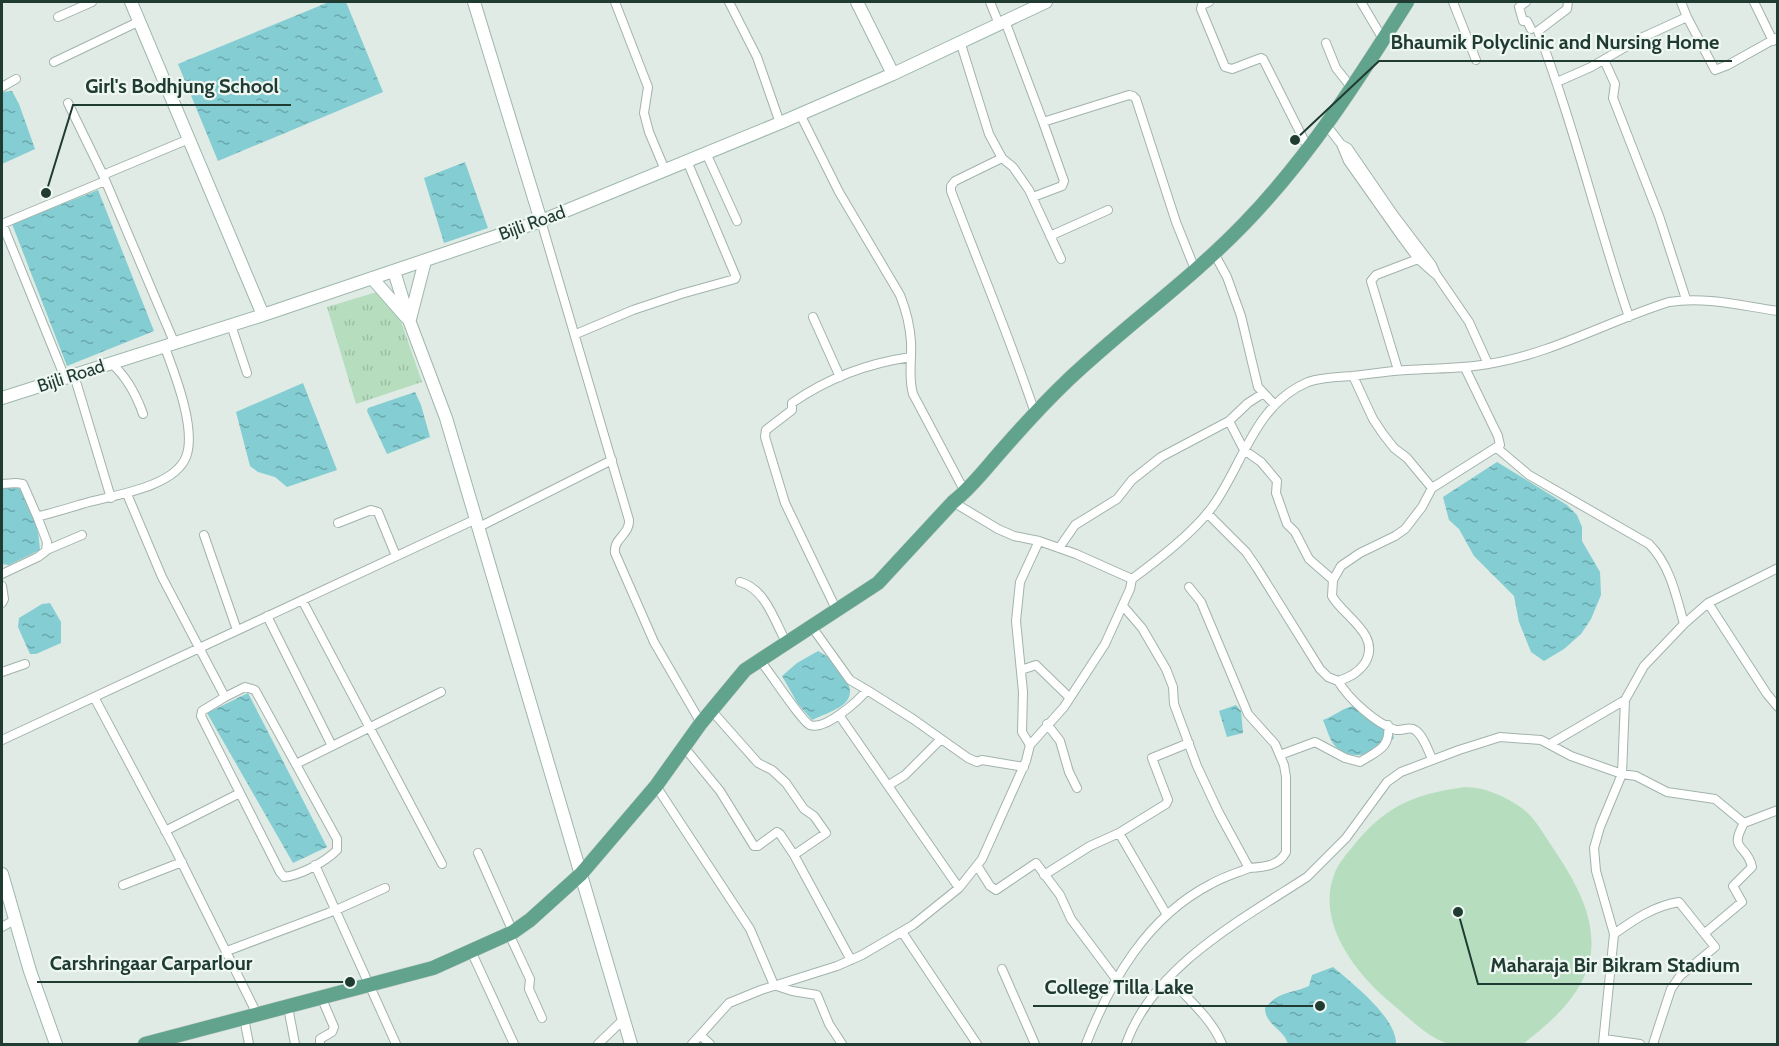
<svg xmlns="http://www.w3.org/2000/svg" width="1779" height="1046" font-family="Cabin,sans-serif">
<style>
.grass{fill:#b6debe}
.park{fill:url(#park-tufts)}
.water{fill:url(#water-ripples)}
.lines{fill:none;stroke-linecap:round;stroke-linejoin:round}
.street-casing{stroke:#a2b3ab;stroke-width:10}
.secondary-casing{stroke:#9db7ac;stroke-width:14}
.primary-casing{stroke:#c0c8c6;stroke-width:15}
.street{stroke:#fff;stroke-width:8}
.secondary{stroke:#fff;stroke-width:12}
.primary{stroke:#61a38d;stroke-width:14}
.labels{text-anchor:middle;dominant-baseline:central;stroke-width:4.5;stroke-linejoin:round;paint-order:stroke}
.street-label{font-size:18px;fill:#1f3b32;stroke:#eff7f3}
.leader{fill:none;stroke:#1f3b32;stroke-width:2}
.callout-dot{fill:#1f3b32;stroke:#eff7f3;stroke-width:2}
.callout-label{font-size:20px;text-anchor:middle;font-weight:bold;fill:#1f3b32;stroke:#eff7f3;stroke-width:4.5;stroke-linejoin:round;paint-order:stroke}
</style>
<defs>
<pattern id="park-tufts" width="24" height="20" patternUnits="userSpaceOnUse" patternTransform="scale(1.5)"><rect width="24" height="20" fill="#b6debe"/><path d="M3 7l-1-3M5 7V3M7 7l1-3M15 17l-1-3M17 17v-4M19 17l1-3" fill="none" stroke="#9cbfa4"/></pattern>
<pattern id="water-ripples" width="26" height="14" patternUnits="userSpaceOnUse" patternTransform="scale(1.5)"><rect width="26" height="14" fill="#83cdd3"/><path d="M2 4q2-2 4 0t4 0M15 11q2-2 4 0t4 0" fill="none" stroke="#6ba8ac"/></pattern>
</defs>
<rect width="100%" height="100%" fill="#dfebe4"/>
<path class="grass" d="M1464 787C1485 787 1505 796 1523 809 1534 817 1543 833 1551 845 1573 878 1598 917 1590 959 1582 996 1551 1022 1523 1044 1507 1045 1459 1046 1446 1043 1426 1036 1408 1017 1391 1003 1356 974 1316 923 1334 875 1338 863 1347 854 1354 845 1369 826 1388 809 1411 800 1428 793 1446 790 1464 787Z"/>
<path class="park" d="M380 291 395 304 422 382 356 404 327 307Z"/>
<path class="water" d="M329 2H346L383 92 218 161 178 64Z
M12 91 19 104 35 149 2 164V92Z
M465 162 488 228 444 243 424 178Z
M98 190 154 331 67 366 12 224Z
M303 383 337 470 287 487 275 477 258 472 250 466 236 412Z
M415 392 421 405 430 437 387 454 367 411 368 408Z
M1497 462 1567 505 1577 515 1582 527V541L1600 572 1601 595 1591 619 1581 634 1564 649 1544 661 1531 652 1519 622 1514 596 1474 556 1459 529 1449 520 1443 497Z
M13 486C32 490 39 532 40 550L9 565 2 564V489Z
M50 603 61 622V643L36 654H30L18 627 19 618 42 604Z
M818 651C828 656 835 664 842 673 864 703 836 709 812 720L798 704 782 676 797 663Z
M248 693 327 847 293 863 207 713Z
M1236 705 1241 711 1243 733 1227 737 1219 711Z
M1355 706 1392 732 1394 738C1381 754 1351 763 1335 746 1329 739 1327 729 1323 720 1335 716 1343 707 1355 706Z
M1333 967C1352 983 1397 1018 1396 1044H1288C1284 1029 1265 1025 1265 1008 1279 991 1291 994 1309 986L1312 975Z"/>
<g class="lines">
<g class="street-casing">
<path id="street" d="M615 2 648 87 644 113 649 132 665 170
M729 2 757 57 780 123
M990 2 999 24
M1209 2 1202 5 1201 9 1225 67 1232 69 1261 58 1263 59 1309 150
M1361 2 1383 39
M1453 2 1476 60
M1526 2 1519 7 1523 21H1527L1531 29
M1568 2 1567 9 1538 31C1574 125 1597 223 1629 317
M1681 2 1687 17
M1754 2 1773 41
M58 17 92 2
M1005 21 1043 122 1129 95 1133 96 1136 99 1176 222 1196 272
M960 41 989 134 1002 158 1013 167 1029 190 1061 259
M1326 43 1336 68 1351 87
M1604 60 1615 84 1613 98 1659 216 1686 299
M54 62 140 21
M1557 82 1591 67 1641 38 1687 17 1715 70 1728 65 1778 37
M2 87 16 79
M68 103 103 175 174 342
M800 114 839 192 900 295C906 310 910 326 911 342 912 360 908 377 913 394L965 492
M1327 126 1341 144 1348 161 1401 236 1418 259 1435 274
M1341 144 1348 148 1394 215 1432 265 1436 274 1469 322 1488 364C1552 354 1608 321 1669 302 1705 296 1742 306 1778 311
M706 153 737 221
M1002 158 955 181 951 186V191C979 265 1010 338 1035 413
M103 175 189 139
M1033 197 1062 186 1064 181 1043 122
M541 221 629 520C630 535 613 538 615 553L654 642 701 723
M2 223 65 378
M2 224 105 181
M1050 236 1108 210
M1214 253 1227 277 1241 316 1258 387 1274 404
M813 317 840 377
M231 325 247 373
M576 334 633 310 681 294 735 279 736 277 687 161
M111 363C127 377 136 394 143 414
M1398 370 1371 281 1376 275 1418 259
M74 375 111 498
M1353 376 1373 419 1383 434 1394 448 1407 458 1432 488
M1229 421 1244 450 1261 462 1277 481 1276 493 1287 524 1295 532 1309 559 1333 580
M1497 448 1529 475 1649 544C1670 565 1676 595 1684 624
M2 484 16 483 23 484 36 514 40 516C56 512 72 507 89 502 115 495 174 487 186 457 197 429 174 372 164 345
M127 494 162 577 225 697 202 711 201 716 280 872 284 877C301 875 325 862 337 850V839L255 690 245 687 225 697
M953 502 998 529 1014 536 1039 541 1076 554 1132 579
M1207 513 1246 552 1257 568 1320 669 1328 677 1338 681C1350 677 1358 673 1365 663 1382 635 1343 616 1332 596L1333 580 1341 566 1360 553 1395 536 1405 529 1422 507 1432 488 1500 445 1498 436 1465 368
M338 523 371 510 378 512 396 556
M477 528 612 460
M204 535 237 630
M48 547 49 549 82 535
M1059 548 1075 525 1117 499 1132 480 1161 457 1229 421 1248 403 1262 394
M1778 568 1708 603 1684 624 1644 666 1625 700 1622 774 1636 776 1667 792 1715 799 1744 823 1778 810
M2 574 38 557 46 551 47 542 37 516
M740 582C765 588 775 622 786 642
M2 586 4 599 2 603
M302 600 442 864
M1708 603 1767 694 1778 707
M1123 606 1142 628 1166 669 1173 687 1174 704 1197 766 1219 813 1249 868C1264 867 1279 866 1286 852V777L1284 765 1275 744 1248 714 1201 602 1189 587
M837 611 785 503 765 437 766 430 792 410V403C828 378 869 363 911 357
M267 616 332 746
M759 659C769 671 802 722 810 725 825 731 859 700 867 690L850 680 812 627
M1021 670 1036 665 1069 697
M2 672 25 664
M1338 681C1349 699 1376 724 1396 730 1403 731 1409 726 1415 730 1423 735 1428 750 1432 759
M867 690 913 719 968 758 977 762 982 760 1024 767
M94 697 173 845 257 1014
M711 710 758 763 772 770 786 783 804 809 814 816 826 833 794 855
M839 715 959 888
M1047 724 1060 741 1069 772 1077 788
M2 740 474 520
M1550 744 1625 700
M1030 745 1022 732 1023 692 1016 621 1020 582 1039 541
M684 747 720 791 754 846H758L777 832 780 834 794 855 851 960
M1280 755 1315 742 1345 758 1360 762C1377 751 1391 748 1388 725
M296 764 441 692
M889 785 905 775 941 739
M656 786 750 929 774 985 792 991 817 995 829 1024 842 1044
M165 831 240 793
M478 853 513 932
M315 865 396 1044
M978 867 990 886 996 890 1036 863 1060 895 1071 919 1116 979
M1044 875 1090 846 1119 833
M123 885 182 862
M1167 915 1119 833 1166 804 1168 800 1152 758 1189 743
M2 927 16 919
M902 932 977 1044
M1705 933 1742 902 1733 886 1752 867C1747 843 1728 852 1744 823
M509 934 530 979 529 989 542 1018
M1614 934C1635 919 1654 906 1679 902L1715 947 1680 976 1671 989 1653 1044
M227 951 336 910 385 888
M471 951 514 1044
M1002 969 1035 1044
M1169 978C1187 998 1212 1019 1222 1044
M288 1007 295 1044
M244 1018 249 1044
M700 1035 710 1044
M1604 1039 1640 1044
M320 1044V1039L332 1032 334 1027 322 999
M598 1044 624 1019
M692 1044 729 1003 761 990 837 966 862 955 913 925 959 888 982 859 1026 761 1030 745 1064 707 1105 644 1130 589 1132 579C1159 559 1193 533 1213 506 1243 464 1255 404 1308 382 1322 377 1338 377 1352 376 1370 374 1388 371 1407 370 1434 368 1461 369 1488 364
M1086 1044C1111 980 1147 917 1211 884 1223 877 1237 873 1249 868
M1126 1044C1153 967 1242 919 1307 877L1346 838 1387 782 1401 772 1459 750 1500 737 1541 740 1571 756 1622 774 1600 827 1594 848 1596 871 1614 934 1603 1044"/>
</g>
<g class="secondary-casing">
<path id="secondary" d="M131 2 263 315
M474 2 541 221
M857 2 893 74
M394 271 409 320 446 418 631 1044
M372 278 406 317
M410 319 425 261
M2 398 263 315 541 221 780 123 893 74 1046 2
M2 874 30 971 56 1044"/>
</g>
<g class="primary-casing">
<path id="primary" d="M145 1044 433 968 513 932 530 920 581 874 656 786 701 723 745 670 878 583 953 502C972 487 986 468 1002 450 1023 426 1045 402 1068 380 1125 326 1189 281 1244 224 1309 157 1358 80 1407 2"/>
</g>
<use href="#street" class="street"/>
<use href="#secondary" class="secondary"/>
<use href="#primary" class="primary"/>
</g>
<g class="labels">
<g class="street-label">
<text transform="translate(532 223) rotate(-20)">Bijli Road</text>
<text transform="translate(71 376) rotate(-18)">Bijli Road</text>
</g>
</g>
<path class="leader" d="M1295 140L1379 61H1732M46 193L73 105H291M350 982L264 982H37M1458 912L1478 984H1752M1320 1006L1206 1006H1033"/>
<g class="callout-dot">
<circle cx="1295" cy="140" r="6"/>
<circle cx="46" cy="193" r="6"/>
<circle cx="350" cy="982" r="6"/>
<circle cx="1458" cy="912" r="6"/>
<circle cx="1320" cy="1006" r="6"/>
</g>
<g class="callout-label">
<text x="1555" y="49">Bhaumik Polyclinic and Nursing Home</text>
<text x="182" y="93">Girl's Bodhjung School</text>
<text x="151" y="970">Carshringaar Carparlour</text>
<text x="1615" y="972">Maharaja Bir Bikram Stadium</text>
<text x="1119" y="994">College Tilla Lake</text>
</g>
<rect width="1779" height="1046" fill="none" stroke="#1f3b32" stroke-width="6"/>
</svg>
